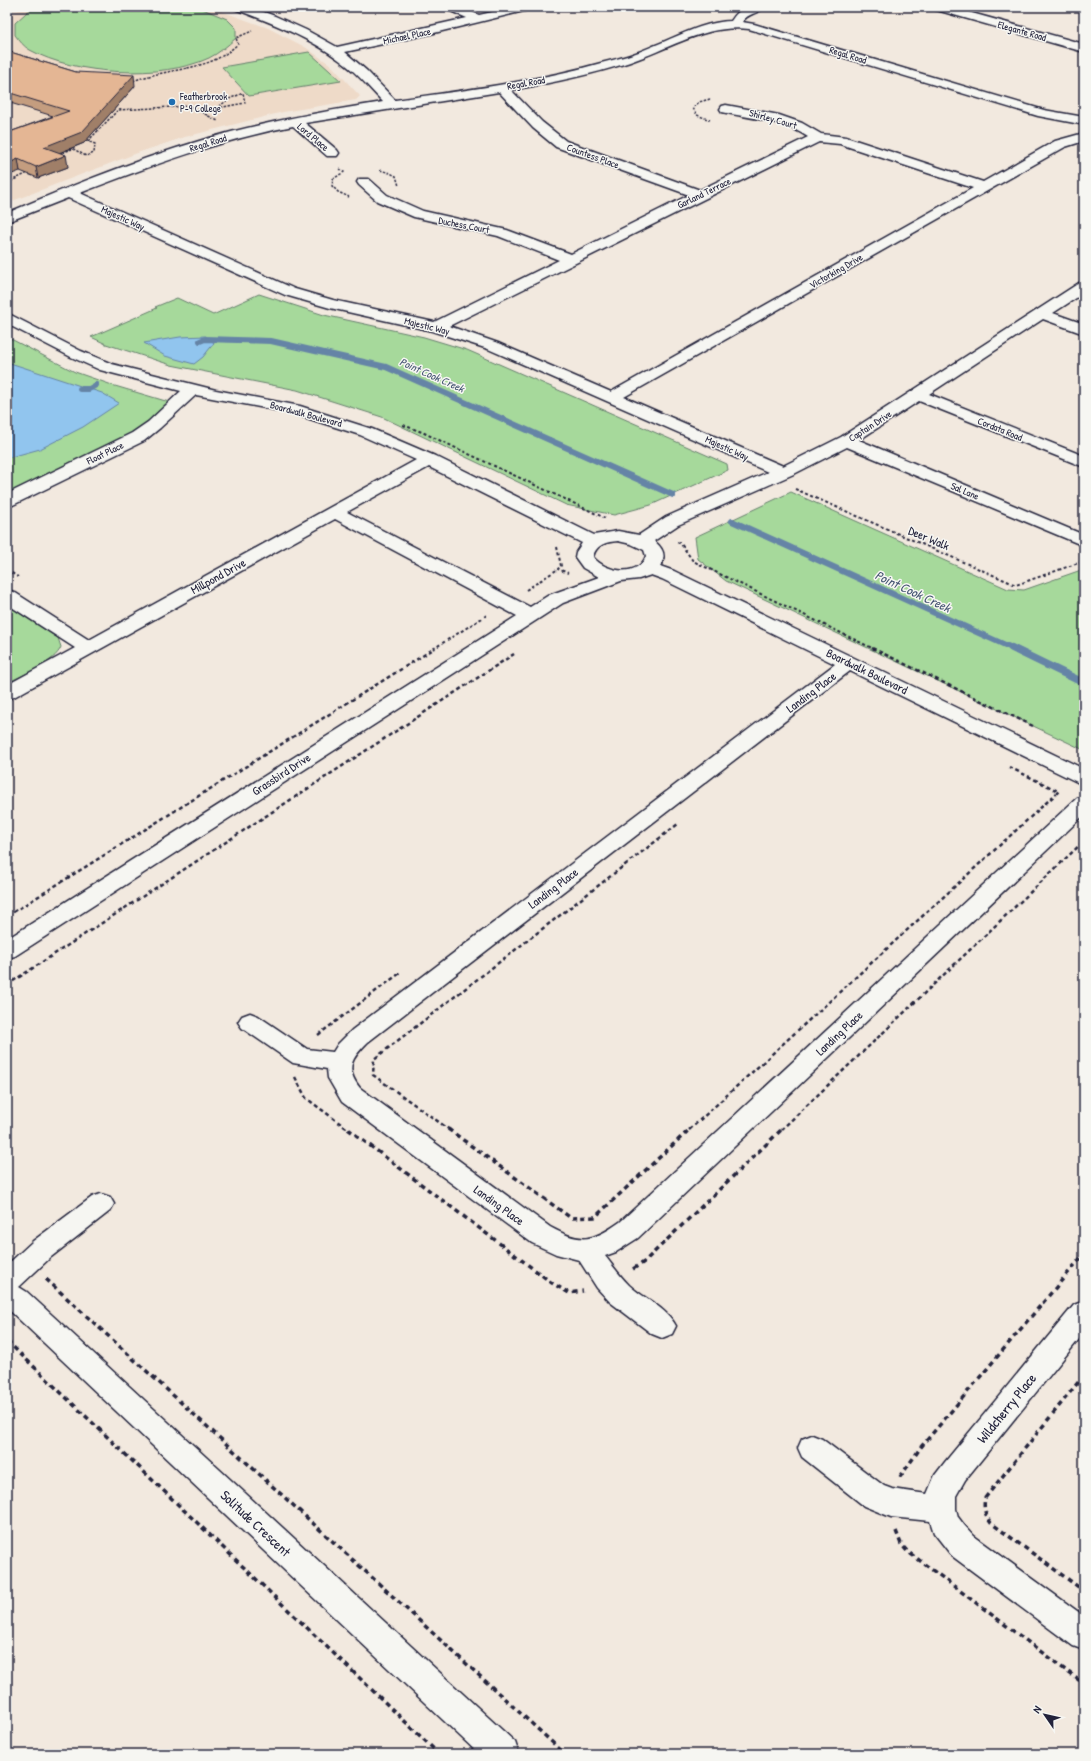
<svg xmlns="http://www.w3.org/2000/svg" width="1091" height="1761" font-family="'Patrick Hand',sans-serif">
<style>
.built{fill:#eedac8}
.green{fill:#a6d99b;stroke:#647e6b}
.water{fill:#91c5ee;stroke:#6584a6}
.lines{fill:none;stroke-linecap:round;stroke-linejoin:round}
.stream-far1{stroke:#6584a6;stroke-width:6}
.stream{stroke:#6584a6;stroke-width:8}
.minor-casing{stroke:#22223b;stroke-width:3}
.path-far3{stroke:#22223b;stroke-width:1.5;stroke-dasharray:2.5 1.5;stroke-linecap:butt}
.path-far2{stroke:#22223b;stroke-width:2;stroke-dasharray:3 2.5;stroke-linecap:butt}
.path-far1{stroke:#22223b;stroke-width:2.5;stroke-dasharray:4 3;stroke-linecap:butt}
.path{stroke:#22223b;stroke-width:3.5;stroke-dasharray:5 4;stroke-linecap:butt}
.minor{fill:#f6f6f2;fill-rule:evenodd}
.wall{fill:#c49d7f;stroke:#22223b}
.shaded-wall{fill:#a07f68;stroke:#22223b}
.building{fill:#e4b694;stroke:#22223b}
.poi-dot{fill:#1f6fb2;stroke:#f6f6f2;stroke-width:1.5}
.labels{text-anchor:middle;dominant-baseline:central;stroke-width:3;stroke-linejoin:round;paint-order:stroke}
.far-street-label{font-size:10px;fill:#22223b;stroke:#f6f6f2}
.far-poi-label{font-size:10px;fill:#22223b;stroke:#f6f6f2;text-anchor:start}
.far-water-label{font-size:11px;font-style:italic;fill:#435371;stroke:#f6f6f2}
.street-label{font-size:12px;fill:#22223b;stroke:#f6f6f2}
.water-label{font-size:13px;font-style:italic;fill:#435371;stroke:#f6f6f2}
.near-street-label{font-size:14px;fill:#22223b;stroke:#f6f6f2}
</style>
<rect width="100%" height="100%" fill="#f2e9df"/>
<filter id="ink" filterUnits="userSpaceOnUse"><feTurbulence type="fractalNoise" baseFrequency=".025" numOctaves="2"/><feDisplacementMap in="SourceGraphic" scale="8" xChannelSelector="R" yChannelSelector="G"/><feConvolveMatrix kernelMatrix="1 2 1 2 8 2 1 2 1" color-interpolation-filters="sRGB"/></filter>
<g filter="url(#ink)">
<path class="built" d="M29 7H210L268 28 305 47 331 65 360 96 356 100 283 112 185 137 140 152 7 203V14Z"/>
<path class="green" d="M38 7H198L227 19 236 28V38C227 46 219 53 209 58 162 80 75 75 30 50 24 47 19 40 15 35V23L27 12Z
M309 52 341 81 249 96 222 67Z
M259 294 324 315 424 337 467 350 727 464 728 470 651 505 614 515 566 505 382 417 297 390 171 365 106 344 91 337 157 308 155 307 177 298 213 315Z
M7 337 75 372 115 386 169 402 138 430 128 436 7 496Z
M791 492 1008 589 1024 590 1084 569V750L726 581 698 559 695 537Z
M7 605 53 635 58 638 61 647C55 663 22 675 7 683Z"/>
<path class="water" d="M206 336 214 343 203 357 194 364 165 356 144 343 180 337Z
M7 362 102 393 119 403 83 427 40 449 7 458Z"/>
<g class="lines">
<path class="stream-far1" d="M200 341 205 339 271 341 386 367 673 495
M80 389H89L96 385
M732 521 1014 649"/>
<path class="stream" d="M1012 648 1084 683"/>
<g class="minor-casing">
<path id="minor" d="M233 7H250L275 16 306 30 337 47 467 18 446 9 444 7H460L479 15 514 7H534L532 9 430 34 345 52 367 71 395 100C464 90 534 82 601 63 618 59 635 54 651 47 677 37 702 22 731 21 741 6 746 7 764 7 757 15 749 12 742 22L754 24 1044 110 1084 117V123L1080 124 1038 116 749 29C705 24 670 49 630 62 591 75 551 83 511 90L542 122 566 141 700 190 808 137C781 119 752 119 722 112L720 109 722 106 726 105 779 115 802 123 821 134 846 137 983 182 1055 141 1084 133V141L1065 147 624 397 783 466 841 437 1079 283 1084 282V293L1053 313 1084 324V334L1043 319 929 394 1084 456V467L919 401 859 440 1084 535V546L847 447 796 473 678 525 654 541C663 548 667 556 660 566L674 571 1084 769V784L1077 782 850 671 368 1042C352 1058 344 1068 360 1088L550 1227C581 1244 592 1242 620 1222L1077 798 1084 796V815L638 1238 616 1252 605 1256C613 1266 620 1276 629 1285 644 1299 667 1308 676 1326L672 1334 662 1338 652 1334 610 1302 597 1288 579 1260 556 1254 532 1243 342 1102 328 1078 327 1069 293 1063 242 1028 238 1022 242 1016 250 1013 258 1016 307 1049 333 1052 338 1044 352 1030 835 664 662 579 651 575 639 579 621 581 563 603 15 956 7 958V939L517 616 335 519 14 697 7 699V685L75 648 7 604V590L14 592 89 640 416 460 360 435 291 413 196 395 160 428 144 441 13 505 7 506V494L132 433 148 422 181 391 100 370 71 357 7 324V313L81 351 112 364 216 390 300 406 372 429 435 456 594 535 618 531 639 535 666 517 768 472 488 349 432 331 330 308 285 295 68 198 7 222V213C80 182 155 152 231 132 281 119 332 110 383 102 373 92 364 81 353 71 319 41 277 25 235 9ZM499 92 533 128 556 147 689 195 571 254 507 230 423 211 387 195 369 179H359L357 182 359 185 377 201 414 217 498 236 559 260 434 322 333 300 295 289 80 193C150 166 220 140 293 126L327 156H337L339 153 337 150 305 123ZM819 142 840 144 973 188 611 392 498 343 449 326ZM429 467 582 543 576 552 575 557 583 568 599 577 549 595 530 607 347 512ZM618 541 631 544 644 550 646 556C638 578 605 572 593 557 596 544 607 542 618 541Z
M931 7H950L1084 44V52L933 9Z
M101 1194 110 1197 114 1204 110 1211 51 1257 19 1287 27 1292 515 1742 519 1754H479L7 1308V1265L33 1241 92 1197Z
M1084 1301V1333L965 1480 956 1496V1509L958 1517 964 1525 974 1536 1084 1616V1650L1073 1646 952 1556 934 1533 930 1521 891 1517 864 1506 802 1457 798 1448 802 1439 812 1435 822 1439 884 1486 892 1489 927 1494 935 1475 945 1462 1074 1305Z"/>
</g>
<path class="path-far3" d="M777 10 786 7
M133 81C159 71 186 71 212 61 222 57 230 51 238 44L236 38 252 31
M710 99 699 102 693 108 697 115 710 120
M201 111 245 103 243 93 229 99 217 108
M82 139 95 144 94 153 86 156 70 147V145Z
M88 141 118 110 190 106 218 121
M59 154 72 149
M340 169 344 172 333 179 332 186 338 192 349 197
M380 170 390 173 396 176 399 186
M7 183 30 172"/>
<path class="path-far2" d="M403 425 422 432 605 518
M795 489 1016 585 1084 561
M677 542 681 544 693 561 874 649
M557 547 561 566 558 569 568 573
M7 570 18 577
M526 590 558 569
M433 649 487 615"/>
<path class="path-far1" d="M872 648 1033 726
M1009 767 1058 791
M7 916 435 648
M7 985 514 654
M318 1035 400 973
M295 1077 306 1098 349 1130
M450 1130 373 1075 374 1059 678 824
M689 1130 1059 791
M781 1130 1084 841"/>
<path class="path" d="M348 1129 552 1283 569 1293 583 1291
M448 1129 571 1218 595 1217 690 1129
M633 1269 644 1262 782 1129
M46 1279 565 1754
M7 1341 439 1754
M1084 1375 985 1498C983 1508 985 1515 991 1523L1084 1591
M900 1477 921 1447 1084 1254
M896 1531 901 1544 907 1551 1084 1684"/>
<use href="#minor" class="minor"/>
</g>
<path class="wall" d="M7 51 76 72 135 86 84 143 60 153 68 167 38 178 20 171 7 133 53 116 7 102Z"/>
<path class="shaded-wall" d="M134 75 135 86 84 143 46 158 44 147Z
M66 155 68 167 38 178 36 167Z
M18 159 20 171 7 176V164Z"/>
<path class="building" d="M7 51 76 72 134 75 82 132 44 147 66 155 36 167 18 159 7 164V133L69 111 7 92Z"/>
</g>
<circle class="poi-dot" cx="172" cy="102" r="4"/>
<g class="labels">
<g class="far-street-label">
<text transform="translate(1022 31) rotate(16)">Elegante Road</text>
<text transform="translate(407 36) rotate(-12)">Michael Place</text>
<text transform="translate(848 55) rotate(17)">Regal Road</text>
<text transform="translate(526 83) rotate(-10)">Regal Road</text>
<text transform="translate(773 119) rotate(16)">Shirley Court</text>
<text transform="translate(313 137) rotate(40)">Lord Place</text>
<text transform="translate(208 143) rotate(-17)">Regal Road</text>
<text transform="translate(593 156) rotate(20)">Countess Place</text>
<text transform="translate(704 193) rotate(-26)">Garland Terrace</text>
<text transform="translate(123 218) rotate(24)">Majestic Way</text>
<text transform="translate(464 225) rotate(11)">Duchess Court</text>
<text transform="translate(836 271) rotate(-30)">Victorking Drive</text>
<text transform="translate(427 326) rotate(14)">Majestic Way</text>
<text transform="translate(306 414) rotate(15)">Boardwalk Boulevard</text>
<text transform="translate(870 426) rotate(-33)">Captain Drive</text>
<text transform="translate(1000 429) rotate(22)">Cordata Road</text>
<text transform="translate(727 448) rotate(24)">Majestic Way</text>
<text transform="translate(105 453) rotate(-26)">Float Place</text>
<text transform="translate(965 491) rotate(23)">Sal Lane</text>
</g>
<g class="far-poi-label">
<text x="180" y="96">Featherbrook<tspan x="180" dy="12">P-9 College</tspan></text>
</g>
<g class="far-water-label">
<text transform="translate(432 375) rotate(24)">Point Cook Creek</text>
</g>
<g class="street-label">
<text transform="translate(929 538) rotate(23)">Deer Walk</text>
<text transform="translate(218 576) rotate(-29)">Millpond Drive</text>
<text transform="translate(867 671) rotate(26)">Boardwalk Boulevard</text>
<text transform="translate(811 692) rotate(-37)">Landing Place</text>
<text transform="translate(281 774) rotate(-33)">Grassbird Drive</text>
<text transform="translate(553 888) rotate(-37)">Landing Place</text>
<text transform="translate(839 1033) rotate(-43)">Landing Place</text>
<text transform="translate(499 1205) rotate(36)">Landing Place</text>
</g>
<g class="water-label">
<text transform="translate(913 591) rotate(25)">Point Cook Creek</text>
</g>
<g class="near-street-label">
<text transform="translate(1006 1408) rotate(-51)">Wildcherry Place</text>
<text transform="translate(256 1523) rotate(43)">Solitude Crescent</text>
</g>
</g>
<rect width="1091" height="1761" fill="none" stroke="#f6f6f2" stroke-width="24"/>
<rect x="12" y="12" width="1067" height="1737" fill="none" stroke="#22223b" stroke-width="1.5" filter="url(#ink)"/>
<g transform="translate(1045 1715) rotate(304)" stroke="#f6f6f2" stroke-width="3" paint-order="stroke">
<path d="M0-3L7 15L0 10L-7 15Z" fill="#22223b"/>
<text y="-6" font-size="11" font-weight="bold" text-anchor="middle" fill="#22223b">N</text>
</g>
</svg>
